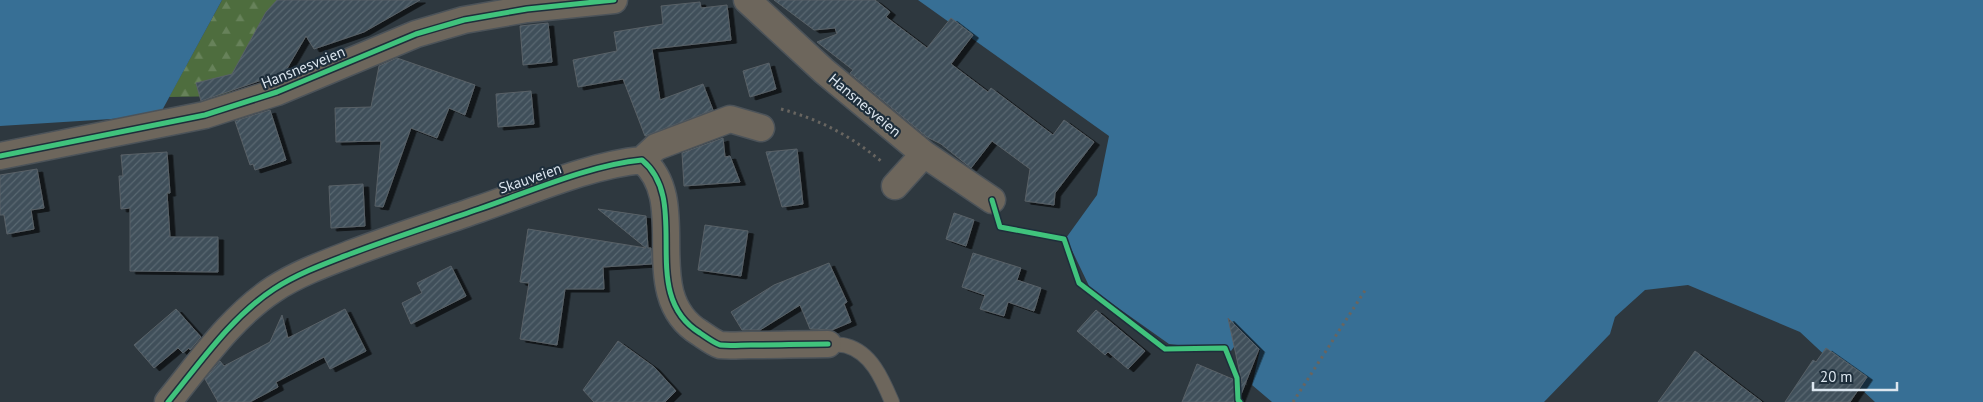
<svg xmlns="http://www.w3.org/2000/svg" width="1983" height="402" font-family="'PT Sans',sans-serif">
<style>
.forest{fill:url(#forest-firs)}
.water{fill:#376f95}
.building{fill:url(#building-hatch);stroke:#596167;filter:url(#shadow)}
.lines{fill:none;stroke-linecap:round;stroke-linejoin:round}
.service-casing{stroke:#4c5359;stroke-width:16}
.minor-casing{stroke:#4c5359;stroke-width:29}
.path{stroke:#686560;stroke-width:3;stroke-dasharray:2.5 4;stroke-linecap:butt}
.service{stroke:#6d665c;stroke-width:14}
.minor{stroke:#6d665c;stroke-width:26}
.cycleway-casing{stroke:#1e2e3b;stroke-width:8}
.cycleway{stroke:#40c37c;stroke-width:5}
.labels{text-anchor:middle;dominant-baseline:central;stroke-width:4.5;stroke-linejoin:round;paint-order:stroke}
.street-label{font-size:15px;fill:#dce6ef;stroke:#1e2e3b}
</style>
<defs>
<pattern id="forest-firs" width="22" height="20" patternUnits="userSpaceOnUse" patternTransform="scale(1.25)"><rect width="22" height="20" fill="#4e6d3e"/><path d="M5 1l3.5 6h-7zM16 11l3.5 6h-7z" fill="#67825a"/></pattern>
<pattern id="building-hatch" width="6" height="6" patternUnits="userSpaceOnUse" patternTransform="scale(1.25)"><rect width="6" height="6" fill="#3f4f5a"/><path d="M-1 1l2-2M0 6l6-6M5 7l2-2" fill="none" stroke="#5a6872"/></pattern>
<filter id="shadow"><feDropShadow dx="5.5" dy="3" stdDeviation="0" flood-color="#0009"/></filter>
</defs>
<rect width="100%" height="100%" fill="#2e383f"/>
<path class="forest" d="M222 0H296L228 96 169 97Z"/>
<path class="water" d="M0 0H222L159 116 0 126Z
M918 0H1983V402H1875L1800 332 1688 285 1645 290 1615 317 1610 334 1544 402H1272L1252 385 1260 350 1243 334 1231 351 1169 344 1090 288 1066 238 1097 195 1109 136Z"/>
<path class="building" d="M277 0H420L364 32 314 49 306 36 285 72 201 101 196 83 232 74 266 12Z
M774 0H875L890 12 886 17 927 48 951 18 973 35 951 64 988 92 991 88 1053 135 1064 120 1094 142 1055 193 1054 205 1025 201 1030 169 992 141 971 168 941 144 927 137 850 73 853 70 817 42 837 34 835 28 814 30Z
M700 2 701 8 727 5 731 40 652 49 660 100 703 84 713 110 645 136 623 79 578 87 573 60 617 51 614 32 663 24 661 6Z
M548 23 552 62 523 65 520 26Z
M397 58 475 85 465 115 449 108 437 138 411 128 383 207 375 206 381 141 336 142 335 108 371 107 379 66Z
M769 63 776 89 750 97 743 71Z
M531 91 534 124 498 127 496 94Z
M270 110 286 160 255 170 253 164 250 165 235 121Z
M723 138 725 157 730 156 740 182 684 186 682 153Z
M797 149 803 204 782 207 766 152Z
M167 152 170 193H167L170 237H218V272L130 271V208L121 209 119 176H123L121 155Z
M37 169 44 208 31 210 34 229 7 234 4 215H0V175Z
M363 184 365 226 331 228 329 186Z
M598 209 646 216 648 248H651L652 264 603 267 604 289H565L557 345 520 339 529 283 520 282 528 229 646 248Z
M954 213 974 220 966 246 946 239Z
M705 225 748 231 741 276 698 270Z
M973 253 1021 268 1017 280 1041 288 1034 311 1008 302 1004 316 980 309 985 295 962 287Z
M829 263 847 302 844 304 851 322 832 330 810 329 800 305 760 330H742L731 312 774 285Z
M451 266 466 296 411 324 402 303 422 293 417 283Z
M176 309 201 337 190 350 189 348 183 353 178 348 154 368 134 345Z
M345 309 366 351 330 369 324 357 276 382 278 387 250 402H218L205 379 220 361 224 366 270 342 282 315 288 338Z
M1096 310 1145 351 1128 369 1108 352 1105 355 1077 331Z
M1228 318 1259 349 1238 402H1182L1197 364 1242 383Z
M618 341 654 367 676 391 665 402H594L583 390Z
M1826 348 1867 377 1850 402H1785L1813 360 1816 362Z
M1695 351 1762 402H1658Z"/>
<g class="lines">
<g class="service-casing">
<path id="service" d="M828 344C834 345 841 344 847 346 872 353 883 381 892 402"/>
</g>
<g class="minor-casing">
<path id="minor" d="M747 0 824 71 924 154 992 200
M0 156 205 115 277 92 416 34 464 20 527 9 614 0
M642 160 656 147 730 119 761 128
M895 186 924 154
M168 402C200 363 231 317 274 289 297 274 324 264 350 254 392 238 436 224 479 209 529 192 589 165 642 160 693 202 636 294 700 333 706 337 714 343 720 345 730 346 741 345 751 345 776 345 802 344 828 344"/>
</g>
<path class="path" d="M781 109C821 120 849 135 881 161
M1293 402 1366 289"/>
<use href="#service" class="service"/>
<use href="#minor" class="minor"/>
<g class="cycleway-casing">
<path id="cycleway" d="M0 156 205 115 277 92 416 34 464 20 527 9 614 0
M992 200 1000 227 1064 239 1079 283 1165 349 1225 348 1237 378 1238 400 1240 402
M168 402C200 363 231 317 274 289 297 274 324 264 350 254 392 238 436 224 479 209 529 192 589 165 642 160 693 202 636 294 700 333 706 337 714 343 720 345 730 346 741 345 751 345 776 345 802 344 828 344"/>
</g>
<use href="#cycleway" class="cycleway"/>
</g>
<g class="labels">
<g class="street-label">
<text transform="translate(303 67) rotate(-22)">Hansnesveien</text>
<text transform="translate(865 105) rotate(40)">Hansnesveien</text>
<text transform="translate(530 178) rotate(-19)">Skauveien</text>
</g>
</g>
<path d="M1813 382v8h84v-8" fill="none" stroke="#dce6ef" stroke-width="2.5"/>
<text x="1820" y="382" font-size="15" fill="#dce6ef" stroke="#1e2e3b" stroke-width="4" paint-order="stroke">20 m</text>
</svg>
